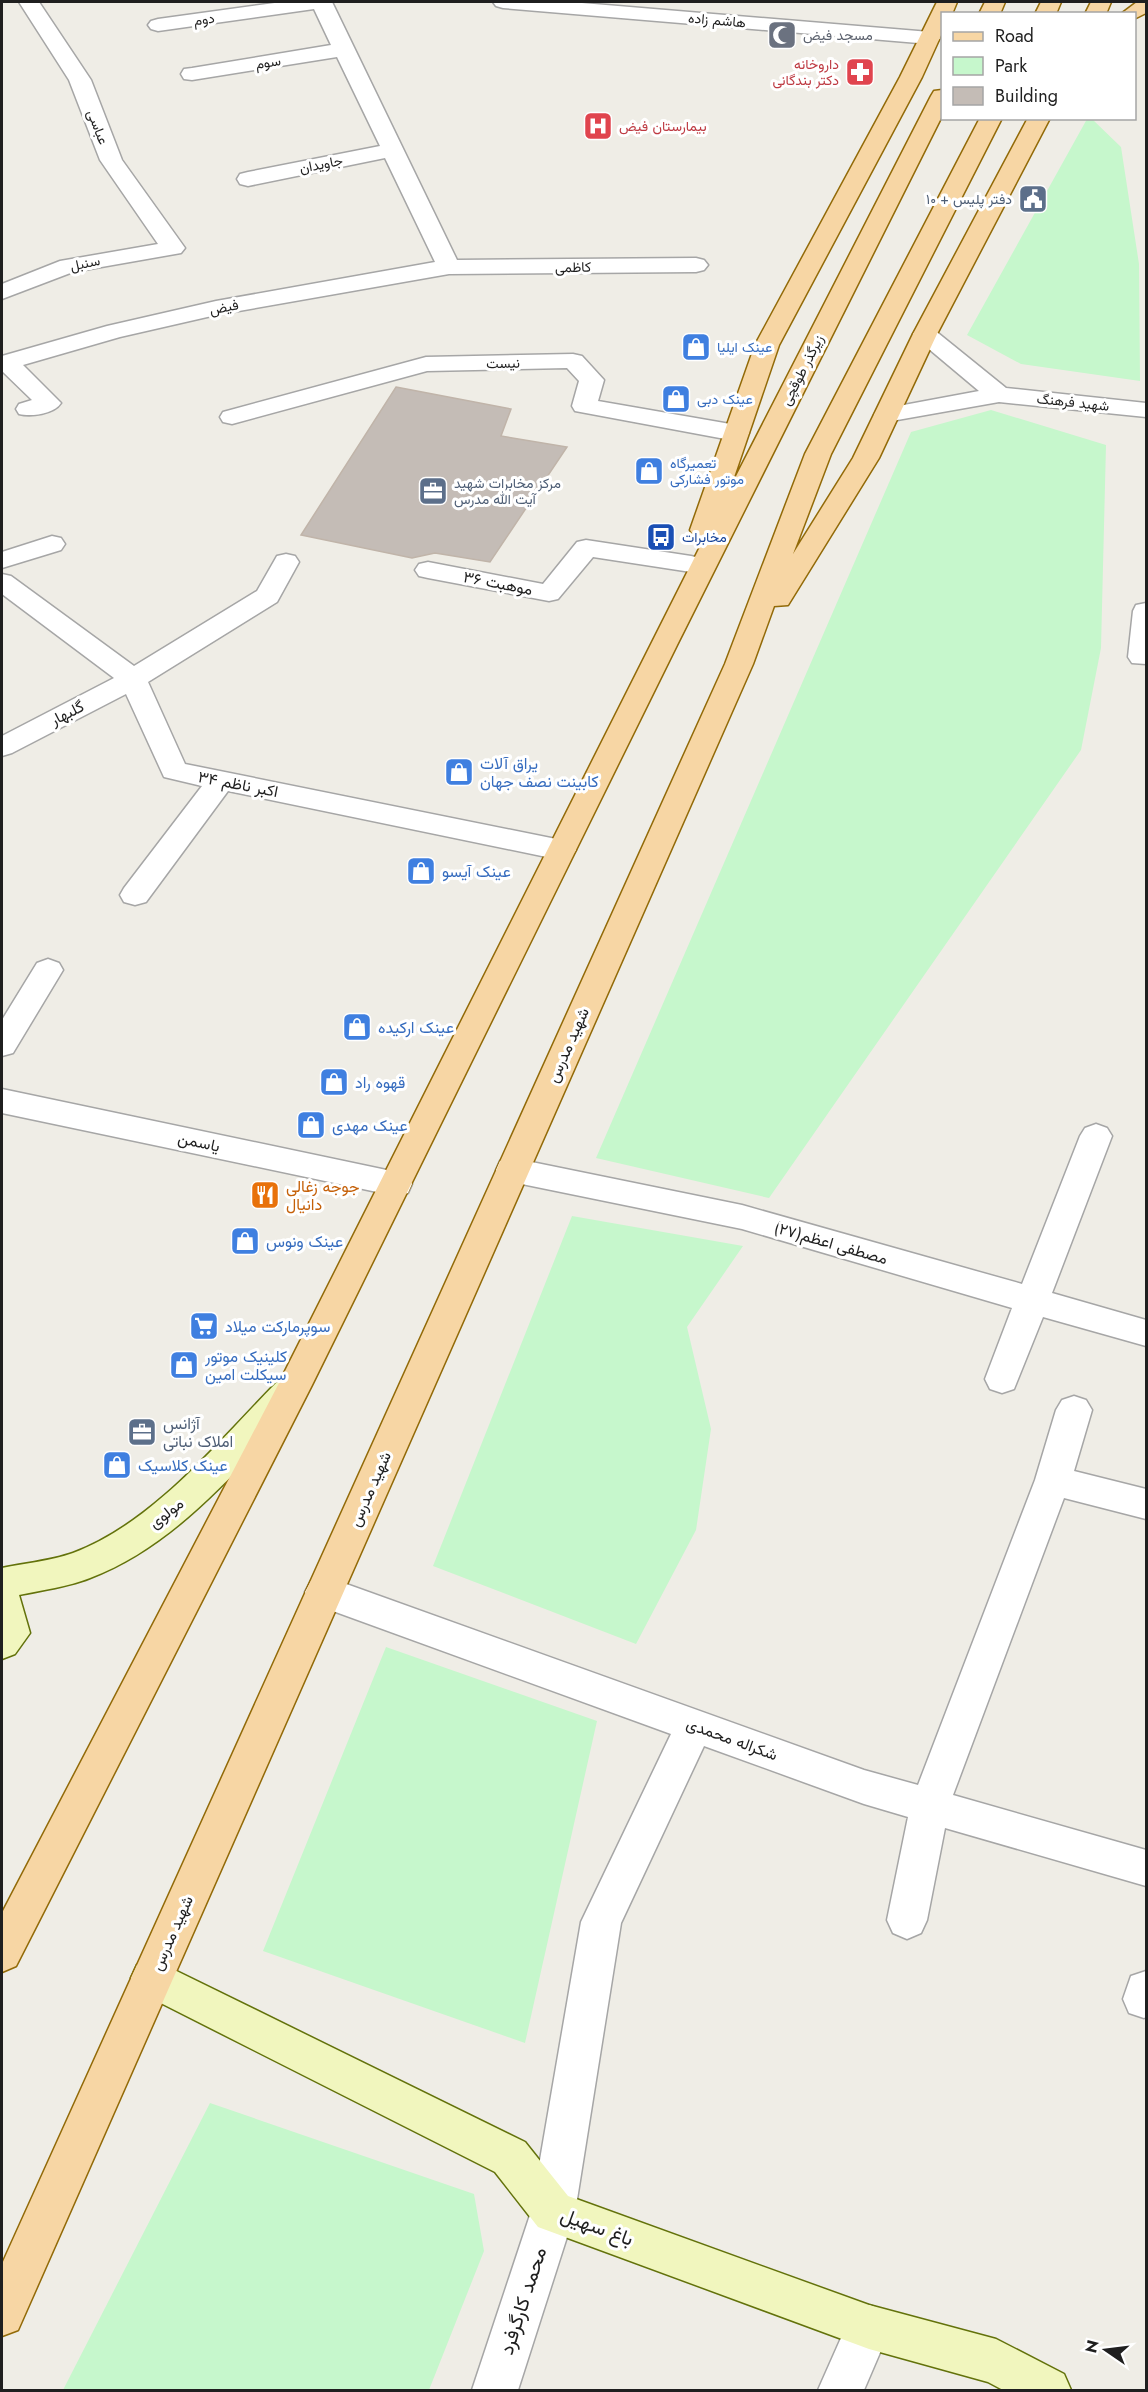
<svg xmlns="http://www.w3.org/2000/svg" width="1148" height="2392" font-family="Jost,Vazirmatn,sans-serif">
<style>
.park{fill:#c6f7cc}
.building{fill:#c4bcb6;stroke:#c0b4a9;stroke-width:1.5}
.lines{fill:none;stroke-linecap:round;stroke-linejoin:round}
.street-casing{stroke:#a6a6a6;stroke-width:3}
.secondary-casing{stroke:#63720b;stroke-width:3}
.primary-casing{stroke:#926a08;stroke-width:3}
.street{fill:#fff;fill-rule:evenodd}
.secondary{fill:#f1f6be;fill-rule:evenodd}
.primary{fill:#f7d6a4;fill-rule:evenodd}
.labels{text-anchor:middle;dominant-baseline:central;stroke-width:6;stroke-linejoin:round;paint-order:stroke}
.far-street-label{font-size:14px;fill:#1f1f1f;stroke:#fff}
.far-worship-label{font-size:14px;fill:#5b616d;stroke:#fff;text-anchor:start}
.far-health-label{font-size:14px;fill:#be3a42;stroke:#fff;text-anchor:end}
.far-service-label{font-size:14px;fill:#4e5e75;stroke:#fff;text-anchor:end}
.far-shop-label{font-size:14px;fill:#366cbe;stroke:#fff;text-anchor:start}
.far-transit-label{font-size:14px;fill:#164399;stroke:#fff;text-anchor:start}
.street-label{font-size:16px;fill:#1f1f1f;stroke:#fff}
.shop-label{font-size:16px;fill:#366cbe;stroke:#fff;text-anchor:start}
.food-label{font-size:16px;fill:#c56008;stroke:#fff;text-anchor:start}
.service-label{font-size:16px;fill:#4e5e75;stroke:#fff;text-anchor:start}
.near-street-label{font-size:20px;fill:#1f1f1f;stroke:#fff}
</style>
<rect width="100%" height="100%" fill="#efede6"/>
<path class="park" d="M1087 119H1092L1121 147 1139 264 1140 381 1021 364 967 335Z
M991 410 1106 445 1101 648 1081 750 769 1198 596 1158 911 432Z
M572 1216 743 1246 687 1327 711 1429 696 1530 636 1644 433 1566Z
M386 1647 597 1721 525 2043 263 1951Z
M210 2103 474 2194 484 2251 429 2390H63Z"/>
<path class="building" d="M396 387 511 409 501 436 567 447 490 562 435 553 412 558 301 535Z"/>
<g class="lines">
<g class="street-casing">
<path id="street" d="M19 2H39L91 80 122 160 185 248 181 253 73 272 2 299V284L60 261 158 244 100 160 69 80Z
M282 2H332L457 260 696 258 704 260 708 265 704 270 696 272 449 274 216 315 120 337 23 365 61 403C54 414 31 417 19 414L16 409 19 404 32 400 2 371V356L107 326 216 301 435 262 385 158 248 186 240 184 237 179 240 174 248 172 380 146 337 57 192 80 184 79 181 74 184 69 192 68 331 45 314 9 158 31 151 29 148 25 151 21 158 19Z
M493 2H570L930 32 937 34 940 38 937 42 930 44 503 8 496 6Z
M925 327 933 329 1006 388 1146 403V417L999 402 886 422 877 420 874 415 877 410 979 391 917 339 913 334 917 329Z
M573 354 582 356 604 380 598 401 736 425 745 428 749 433 745 438 736 441 575 411 572 406 579 381 567 368 427 371 232 424 223 422 220 417 223 412 426 357Z
M52 536 61 538 65 544 61 550 2 568V552Z
M586 540 691 556 700 558 704 564 700 570 691 572 593 557 558 599 549 601 428 578 419 576 415 570 419 564 428 562 543 584 577 542Z
M286 554 295 556 299 562 277 602 148 682 185 764 561 840 571 843 576 850 571 857 561 860 228 791 146 902 135 905 124 902 120 895 124 888 202 786 164 777 126 694 12 753 2 756V736L114 678 2 594V574L11 576 134 666 257 591 277 556Z
M1146 603V664L1132 663 1128 657 1133 611 1136 605Z
M48 959 59 963 63 970 13 1053 2 1056V1020L37 963Z
M2 1089 396 1172 408 1175 412 1184 408 1193 396 1196 2 1113Z
M1096 1124 1107 1128 1112 1136 1052 1293 1146 1320V1346L1043 1317 1014 1389 1002 1393 990 1389 985 1379 1012 1308 742 1229 512 1182 500 1179 496 1170 500 1161 512 1158 742 1205 1022 1284 1080 1136 1085 1128Z
M1074 1396 1086 1400 1092 1410 1074 1471 1146 1489V1519L1064 1498 953 1795 1146 1850V1886L945 1828 927 1920 921 1933 907 1939 893 1933 887 1920 908 1817 864 1804 704 1746 621 1923 575 2212 518 2390H472L531 2212 581 1922 671 1734 311 1603 305 1592 311 1581 324 1576 864 1770 918 1785 1035 1480 1056 1410 1062 1400Z
M1146 1971V2017L1144 2018 1129 2013 1123 1999 1131 1976Z
M869 2305 885 2311 891 2327 864 2390H818L853 2311Z"/>
</g>
<g class="secondary-casing">
<path id="secondary" d="M288 1379 300 1383 306 1393 300 1403C238 1468 177 1545 90 1578 68 1587 42 1590 19 1595L30 1633 15 1654 2 1659V1568C25 1563 51 1561 73 1553 153 1523 217 1443 276 1383Z
M152 1959 525 2142 568 2196 869 2305 996 2339 1064 2374 1071 2390H1003L988 2382 869 2349 538 2227 495 2172 137 1991 131 1978 137 1965Z"/>
</g>
<g class="primary-casing">
<path id="primary" d="M937 2H957L952 14H942V33L922 77 779 345 731 486 931 96 934 91 942 90V116L677 645 312 1385 16 1966 2 1972V1913L278 1385 705 537 694 536 690 530 755 345 900 77Z
M985 2H1005L1000 14H979Z
M1041 2H1061L1056 14H1035Z
M1091 2H1111L1106 14H1085Z
M1137 2H1146V13L1134 19V14H1121Z
M980 118H1002L831 454 793 554 853 458 913 334 1028 118H1050L937 334 879 458 788 605 774 606 753 664 18 2330 2 2336V2264L725 664 805 454Z"/>
</g>
<use href="#street" class="street"/>
<use href="#secondary" class="secondary"/>
<use href="#primary" class="primary"/>
</g>
<defs>
<g id="mosque-square" transform="scale(1.5)"><rect x="-9" y="-9" width="18" height="18" rx="4" fill="#6b7280" stroke="#fff"/><path d="M3.5-4.9A6 6 0 1 0 3.5 4.9A5 5 0 1 1 3.5-4.9Z" fill="#fff"/></g>
<g id="pharmacy-square" transform="scale(1.5)"><rect x="-9" y="-9" width="18" height="18" rx="4" fill="#e0444e" stroke="#fff"/><path d="M-2-6h4v4h4v4h-4v4h-4v-4h-4v-4h4Z" fill="#fff"/></g>
<g id="hospital-square" transform="scale(1.5)"><rect x="-9" y="-9" width="18" height="18" rx="4" fill="#e0444e" stroke="#fff"/><path d="M-5-5h3v3.5h4V-5h3V5h-3V1.5h-4V5h-3Z" fill="#fff"/></g>
<g id="civic-square" transform="scale(1.5)"><rect x="-9" y="-9" width="18" height="18" rx="4" fill="#5c6f8a" stroke="#fff"/><path d="M-.6-6.5H3V-4.5H.6V-3L4-1V1h2V6H-6V1h2V-1L-.6-3ZM-1.2 2.5V6h2.4V2.5Z" fill="#fff"/></g>
<g id="shop-square" transform="scale(1.5)"><rect x="-9" y="-9" width="18" height="18" rx="4" fill="#3f7fe0" stroke="#fff"/><path d="M-5-2.5h2.3a2.7 3.5 0 0 1 5.4 0H5L5.5 6h-11ZM-1.5-2.5h3a1.5 2.3 0 0 0-3 0Z" fill="#fff"/></g>
<g id="office-square" transform="scale(1.5)"><rect x="-9" y="-9" width="18" height="18" rx="4" fill="#5c6f8a" stroke="#fff"/><path d="M-6-3h4V-5.5h4V-3h4V5H-6ZM-1-4.5V-3h2v-1.5ZM-6 0V1H6V0Z" fill="#fff"/></g>
<g id="bus-square" transform="scale(1.5)"><rect x="-9" y="-9" width="18" height="18" rx="4" fill="#1a4fb4" stroke="#fff"/><path d="M-5-6H5V4H4V6H2V4H-2V6H-4V4H-5ZM-3.5-4V0h7V-4ZM-3.5 1.2v1.5H-2V1.2ZM2 1.2v1.5H3.5V1.2Z" fill="#fff"/></g>
<g id="restaurant-square" transform="scale(1.5)"><rect x="-9" y="-9" width="18" height="18" rx="4" fill="#e8710a" stroke="#fff"/><path d="M-5-6h1v4h1v-4h1v4h1v-4h1v5L-1.5 .5V6h-2V.5L-5-1ZM5-6V6H3V1.5H1.5Q1.5-4 5-6Z" fill="#fff"/></g>
<g id="supermarket-square" transform="scale(1.5)"><rect x="-9" y="-9" width="18" height="18" rx="4" fill="#3f7fe0" stroke="#fff"/><path d="M-6-5.5h2.5l.6 2H6L4.5 2H-2.5L-4.4-4H-6ZM-1.5 3.2a1.3 1.3 0 1 0 .1 0ZM3 3.2a1.3 1.3 0 1 0 .1 0Z" fill="#fff"/></g>
</defs>
<g fill-rule="evenodd">
<use href="#mosque-square" x="782" y="35"/>
<use href="#pharmacy-square" x="860" y="72"/>
<use href="#hospital-square" x="598" y="126"/>
<use href="#civic-square" x="1033" y="199"/>
<use href="#shop-square" x="696" y="347"/>
<use href="#shop-square" x="676" y="399"/>
<use href="#shop-square" x="649" y="471"/>
<use href="#office-square" x="433" y="491"/>
<use href="#bus-square" x="661" y="537"/>
<use href="#shop-square" x="459" y="772"/>
<use href="#shop-square" x="421" y="871"/>
<use href="#shop-square" x="357" y="1027"/>
<use href="#shop-square" x="334" y="1082"/>
<use href="#shop-square" x="311" y="1125"/>
<use href="#restaurant-square" x="265" y="1195"/>
<use href="#shop-square" x="245" y="1241"/>
<use href="#supermarket-square" x="204" y="1326"/>
<use href="#shop-square" x="184" y="1365"/>
<use href="#office-square" x="142" y="1432"/>
<use href="#shop-square" x="117" y="1465"/>
</g>
<g class="labels">
<g class="far-street-label">
<text transform="translate(204 19) rotate(-8)">دوم</text>
<text transform="translate(717 20) rotate(5)">هاشم زاده</text>
<text transform="translate(268 62) rotate(-9)">سوم</text>
<text transform="translate(98 127) rotate(69)">عباسی</text>
<text transform="translate(321 164) rotate(-11)">جاویدان</text>
<text transform="translate(85 263) rotate(-12)">سنبل</text>
<text transform="translate(573 267) rotate(-1)">کاظمی</text>
<text transform="translate(224 307) rotate(-11)">فیض</text>
<text transform="translate(503 363) rotate(-1)">نیست</text>
<text transform="translate(802 370) rotate(-63)">زیرگذر طوقچی</text>
<text transform="translate(1073 402) rotate(6)">شهید فرهنگ</text>
</g>
<g class="far-worship-label">
<text x="803" y="35">مسجد فیض</text>
</g>
<g class="far-health-label">
<text x="839" y="64">داروخانه<tspan x="839" dy="16">دکتر بندگانی</tspan></text>
<text x="619" y="126" text-anchor="start">بیمارستان فیض</text>
</g>
<g class="far-service-label">
<text x="1012" y="199">دفتر پلیس + ۱۰</text>
<text x="454" y="483" text-anchor="start">مرکز مخابرات شهید<tspan x="454" dy="16">آیت الله مدرس</tspan></text>
</g>
<g class="far-shop-label">
<text x="717" y="347">عینک ایلیا</text>
<text x="697" y="399">عینک دبی</text>
<text x="670" y="463">تعمیرگاه<tspan x="670" dy="16">موتور فشارکی</tspan></text>
</g>
<g class="far-transit-label">
<text x="682" y="537">مخابرات</text>
</g>
<g class="street-label">
<text transform="translate(498 583) rotate(11)">۳۶ موهبت</text>
<text transform="translate(67 713) rotate(-27)">گلبهار</text>
<text transform="translate(238 784) rotate(11)">۳۴ اکبر ناظم</text>
<text transform="translate(568 1045) rotate(-66)">شهید مدرس</text>
<text transform="translate(199 1142) rotate(12)">یاسمن</text>
<text transform="translate(831 1243) rotate(16)">مصطفی اعظم(۲۷)</text>
<text transform="translate(370 1489) rotate(-66)">شهید مدرس</text>
<text transform="translate(166 1513) rotate(-38)">مولوی</text>
<text transform="translate(732 1739) rotate(20)">شکراله محمدی</text>
<text transform="translate(172 1933) rotate(-66)">شهید مدرس</text>
</g>
<g class="shop-label">
<text x="480" y="763">یراق آلات<tspan x="480" dy="18">کابینت نصف جهان</tspan></text>
<text x="442" y="871">عینک آیسو</text>
<text x="378" y="1027">عینک ارکیده</text>
<text x="355" y="1082">قهوه راد</text>
<text x="332" y="1125">عینک مهدی</text>
<text x="266" y="1241">عینک ونوس</text>
<text x="225" y="1326">سوپرمارکت میلاد</text>
<text x="205" y="1356">کلینیک موتور<tspan x="205" dy="18">سیکلت امین</tspan></text>
<text x="138" y="1465">عینک کلاسیک</text>
</g>
<g class="food-label">
<text x="286" y="1186">جوجه زغالی<tspan x="286" dy="18">دانیال</tspan></text>
</g>
<g class="service-label">
<text x="163" y="1423">آژانس<tspan x="163" dy="18">املاک نباتی</tspan></text>
</g>
<g class="near-street-label">
<text transform="translate(597 2227) rotate(20)">باغ سهیل</text>
<text transform="translate(523 2301) rotate(-72)">محمد کارگرفرد</text>
</g>
</g>
<rect width="1148" height="2392" fill="none" stroke="#1f1f1f" stroke-width="6"/>
<rect x="941" y="12" width="195" height="108" fill="#ffffff" stroke="#a5a5a5" stroke-width="1.5"/>
<rect x="953" y="32" width="30" height="9" fill="#f7d6a4" stroke="#a5a5a5" stroke-width="1.5"/>
<text x="995" y="42" font-size="18" fill="#1f1f1f">Road</text>
<rect x="953" y="57" width="30" height="18" fill="#c6f7cc" stroke="#a5a5a5" stroke-width="1.5"/>
<text x="995" y="72" font-size="18" fill="#1f1f1f">Park</text>
<rect x="953" y="87" width="30" height="18" fill="#c4bcb6" stroke="#a5a5a5" stroke-width="1.5"/>
<text x="995" y="102" font-size="18" fill="#1f1f1f">Building</text>
<g transform="translate(1106 2350) rotate(284)" stroke="#ffffff" stroke-width="4.5" paint-order="stroke">
<path d="M0-4.5L10 22L0 15L-10 22Z" fill="#1f1f1f"/>
<text y="-9" font-size="16" font-weight="bold" text-anchor="middle" fill="#1f1f1f">N</text>
</g>
</svg>
